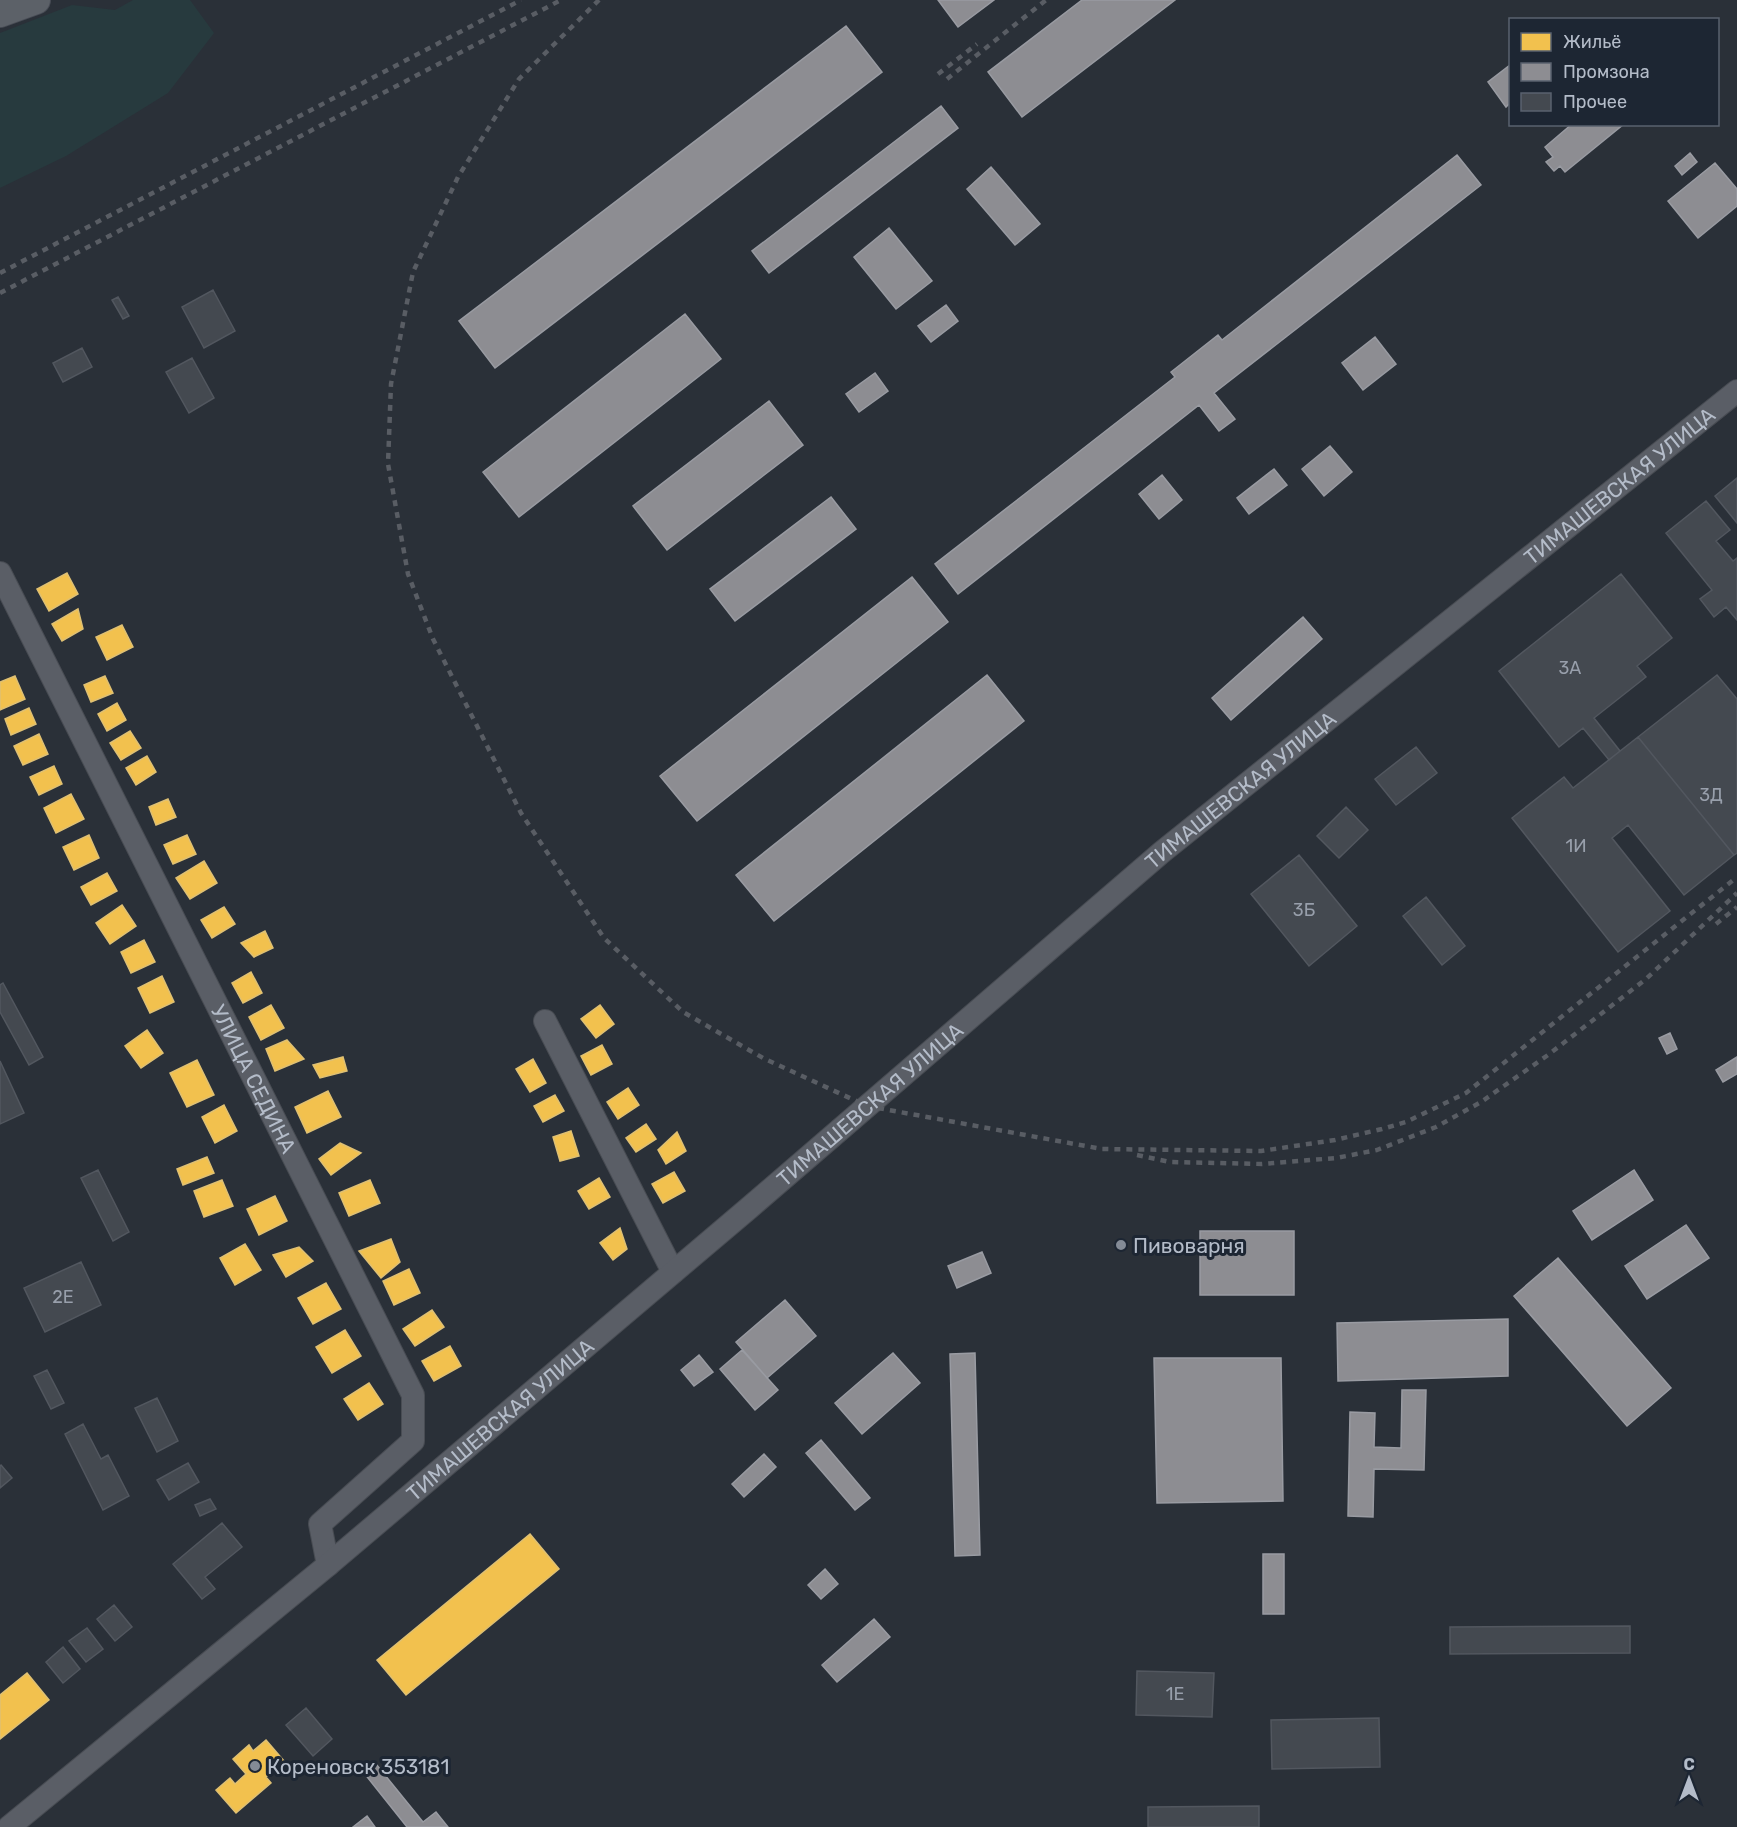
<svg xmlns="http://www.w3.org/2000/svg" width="1737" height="1827" font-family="Rubik,sans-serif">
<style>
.green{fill:#273a3e}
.homes{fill:#f2c14e;stroke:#dfc073;stroke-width:1.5}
.industry{fill:#8d8d92;stroke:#999ba2;stroke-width:1.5}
.building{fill:#444950;stroke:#52575f;stroke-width:1.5}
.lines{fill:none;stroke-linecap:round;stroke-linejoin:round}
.minor-casing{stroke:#484c53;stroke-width:24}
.major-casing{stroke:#484c55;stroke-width:30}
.minor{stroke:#5a5e66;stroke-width:22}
.major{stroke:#5c6168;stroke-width:28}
.rail{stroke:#595d64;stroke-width:4.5;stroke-dasharray:6 6;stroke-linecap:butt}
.poi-dot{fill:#848b96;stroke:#1d2633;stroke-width:2}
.labels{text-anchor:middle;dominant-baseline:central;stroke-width:6;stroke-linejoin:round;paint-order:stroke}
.number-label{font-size:18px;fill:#989fab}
.street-label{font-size:21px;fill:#b4bcc9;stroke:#1d2633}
.poi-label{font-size:21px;fill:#b4bcc9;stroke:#1d2633;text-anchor:start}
</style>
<rect width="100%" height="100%" fill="#2a3038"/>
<path class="green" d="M133 0H190L214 33 168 93 66 156 0 188V33L72 5 115 10Z"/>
<path class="homes" d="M67 573 78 594 49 611 37 589Z
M78 609 83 629 62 641 52 624Z
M122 625 133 647 107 660 96 637Z
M15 676 25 699 0 710V682Z
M105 676 113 693 91 702 84 685Z
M117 703 126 720 107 731 98 714Z
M29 708 36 724 11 735 5 719Z
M130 731 141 748 121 760 110 743Z
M39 734 48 754 23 765 14 746Z
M147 756 156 772 136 785 126 768Z
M54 766 62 784 39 795 30 777Z
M71 794 84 819 56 833 44 808Z
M168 799 176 817 156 825 149 807Z
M89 835 99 858 74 870 63 847Z
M187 835 196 854 173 864 164 845Z
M204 861 217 883 190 899 176 878Z
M107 873 117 891 91 905 81 887Z
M122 905 136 926 110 944 96 923Z
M224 907 235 924 212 938 201 920Z
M265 931 273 948 254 957 241 943Z
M144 940 155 962 131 973 121 952Z
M251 972 262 993 243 1003 232 983Z
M162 976 174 1002 150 1013 138 988Z
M271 1005 284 1028 261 1040 249 1017Z
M600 1005 614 1024 596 1038 581 1019Z
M147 1030 163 1053 141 1068 125 1046Z
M287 1040 304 1059 275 1071 266 1049Z
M602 1045 612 1064 591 1075 581 1056Z
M343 1057 347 1071 320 1078 313 1065Z
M533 1059 546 1083 530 1092 516 1069Z
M197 1060 214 1095 187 1107 170 1073Z
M628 1088 639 1105 618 1119 607 1102Z
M328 1091 341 1117 307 1133 295 1107Z
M555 1095 564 1111 543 1122 534 1106Z
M224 1105 237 1131 215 1143 202 1117Z
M646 1124 656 1139 636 1152 626 1138Z
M571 1131 579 1156 560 1161 553 1137Z
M677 1132 686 1151 666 1164 658 1150Z
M340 1143 361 1153 331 1175 319 1159Z
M207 1157 214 1173 183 1185 177 1169Z
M674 1172 685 1191 663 1203 652 1184Z
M599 1178 610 1197 589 1209 578 1191Z
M222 1180 233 1206 204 1217 194 1191Z
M370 1180 380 1203 349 1216 339 1193Z
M275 1196 287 1221 259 1235 247 1209Z
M620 1228 627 1249 613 1260 600 1243Z
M391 1239 400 1262 381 1278 359 1251Z
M245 1244 261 1270 235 1285 220 1258Z
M299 1247 313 1261 286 1277 273 1255Z
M409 1269 420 1293 394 1305 383 1281Z
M326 1283 341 1309 313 1324 298 1298Z
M432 1310 444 1327 415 1346 403 1329Z
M345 1330 361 1356 332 1373 316 1347Z
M450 1346 461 1366 434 1381 422 1361Z
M369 1383 383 1404 358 1420 344 1399Z
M530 1534 559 1569 406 1695 377 1660Z
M27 1673 49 1700 0 1739V1695Z
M266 1740 284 1761 266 1777 271 1783 236 1813 216 1790 230 1778 235 1784 246 1774 233 1759 249 1745 253 1751Z"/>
<path class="industry" d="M938 0H994L958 27Z
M1082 0H1175L1022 117 988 72Z
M846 26 882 72 495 368 459 321Z
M1510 65V103L1506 107 1488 82Z
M941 106 958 128 769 273 752 251Z
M1572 124H1624L1565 172 1560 166 1554 171 1546 162 1553 157 1545 147Z
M1690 153 1697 162 1682 175 1675 166Z
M1457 155 1481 185 1214 393 1235 419 1219 431 1199 405 958 594 935 564 1175 377 1171 372 1218 335 1222 340Z
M1715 163 1737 189V206L1698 238 1668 201Z
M991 167 1040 224 1015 245 967 189Z
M889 228 932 281 896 309 854 257Z
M946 305 958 321 931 342 918 326Z
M685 314 721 359 519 517 483 472Z
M1375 337 1396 364 1363 390 1342 363Z
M875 373 888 391 859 412 846 394Z
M769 401 803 445 667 550 633 506Z
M1330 446 1352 472 1324 496 1302 469Z
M1274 469 1287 485 1249 514 1237 498Z
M1162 475 1182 500 1159 519 1139 494Z
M831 497 856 529 735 621 710 589Z
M912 577 948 622 697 821 660 776Z
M1303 617 1322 639 1231 720 1212 698Z
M987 675 1024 721 774 921 736 875Z
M1670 1033 1677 1049 1667 1054 1659 1038Z
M1737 1057V1074L1723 1082 1716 1070Z
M1634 1170 1653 1200 1592 1240 1573 1211Z
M1686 1225 1709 1258 1647 1299 1625 1266Z
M1200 1231H1294V1295H1200Z
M982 1252 991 1273 957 1288 948 1266Z
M1558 1258 1671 1388 1627 1426 1514 1296Z
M785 1300 816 1336 767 1378 736 1342Z
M1508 1319V1376L1338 1381 1337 1323Z
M742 1350 778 1390 755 1410 720 1369Z
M893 1353 920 1383 862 1434 835 1403Z
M975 1353 980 1555 955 1556 950 1354Z
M699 1355 713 1372 694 1386 681 1370Z
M1154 1358H1281L1283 1501 1157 1503Z
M1402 1390H1426L1424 1470 1374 1469 1373 1517 1348 1516 1350 1412 1375 1413 1374 1447 1401 1448Z
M821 1440 870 1498 855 1510 806 1453Z
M764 1454 776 1467 744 1497 732 1484Z
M1263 1554H1284V1614H1263Z
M825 1569 838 1584 821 1599 808 1585Z
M874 1619 890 1637 837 1682 822 1665Z
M376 1764 423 1822 436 1812 448 1827H407L364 1773Z
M367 1816 375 1827H353Z"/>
<path class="building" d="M213 290 235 331 204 348 182 307Z
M118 297 129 316 123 319 112 300Z
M82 348 92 367 63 382 53 363Z
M192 358 214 398 189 413 166 372Z
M1737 478V523L1715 496Z
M1706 501 1730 530 1716 541 1733 561 1737 558V620L1726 607 1714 617 1700 599 1712 590 1666 533Z
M1621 574 1672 638 1637 666 1646 677 1594 718 1620 751 1609 760 1583 728 1559 747 1499 671Z
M1717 675 1737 699V853L1734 855 1638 737Z
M1638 737 1734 855 1684 895 1628 825 1612 838 1670 911 1618 952 1512 818 1564 777 1573 788Z
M1416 747 1437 773 1396 805 1375 779Z
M1346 807 1368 830 1339 858 1317 836Z
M1299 855 1357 926 1309 966 1251 894Z
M1426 897 1465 946 1442 965 1403 916Z
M3 983 43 1057 29 1065 0 1012V985Z
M0 1061 24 1113 0 1124Z
M98 1170 129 1232 113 1241 81 1178Z
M81 1262 101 1305 45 1332 24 1288Z
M47 1370 64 1403 51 1409 34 1376Z
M157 1398 178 1441 157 1452 135 1408Z
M83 1424 101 1459 108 1455 129 1496 103 1510 65 1434Z
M188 1463 199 1482 169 1500 157 1480Z
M1 1465 12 1478 0 1488V1466Z
M210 1499 216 1509 200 1516 195 1505Z
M222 1523 242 1547 205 1577 215 1589 202 1599 173 1564Z
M114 1605 132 1627 115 1641 97 1619Z
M1630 1626V1653L1450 1654V1627Z
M87 1628 103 1649 86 1662 69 1641Z
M63 1647 80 1669 63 1683 46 1662Z
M1137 1671 1214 1673 1212 1717 1136 1715Z
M306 1708 332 1739 313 1756 286 1725Z
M1379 1718 1380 1767 1272 1769 1271 1720Z
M1259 1806V1827H1148V1807Z"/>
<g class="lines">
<g class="minor-casing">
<g id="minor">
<path id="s1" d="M0 573 413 1395V1441L320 1524 328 1565"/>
<path d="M545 1021 673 1272"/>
<path id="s2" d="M9 1827 328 1565 749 1208 1162 852 1737 391"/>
</g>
</g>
<g class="major-casing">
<path id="major" d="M0 13 36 0"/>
</g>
<use href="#minor" class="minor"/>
<use href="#major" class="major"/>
<path class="rail" d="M599 0 519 79 458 177 413 272 391 384 388 464 408 574 433 639 521 813 604 938 683 1012 763 1058 867 1106 1102 1149 1261 1151 1335 1140 1382 1129 1406 1122 1466 1093 1737 877
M938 74 977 44
M947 79 1046 0
M0 273 521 0
M0 293 561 0
M1716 924 1737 907
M1137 1155 1170 1162 1262 1164 1336 1158 1377 1150 1436 1127 1481 1102 1548 1055 1646 979 1737 893"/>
</g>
<g class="poi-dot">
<circle cx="1121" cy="1245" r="6"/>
<circle cx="255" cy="1766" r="6"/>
</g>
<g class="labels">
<g class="number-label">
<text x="1570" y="668">3А</text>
<text x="1711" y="795">3Д</text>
<text x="1576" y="846">1И</text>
<text x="1304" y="910">3Б</text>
<text x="63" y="1297">2Е</text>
<text x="1175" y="1694">1Е</text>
</g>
<g class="street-label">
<text stroke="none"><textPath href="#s2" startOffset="2096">ТИМАШЕВСКАЯ УЛИЦА</textPath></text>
<text stroke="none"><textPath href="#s2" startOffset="1610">ТИМАШЕВСКАЯ УЛИЦА</textPath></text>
<text stroke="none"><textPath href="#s1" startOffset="566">УЛИЦА СЕДИНА</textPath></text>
<text stroke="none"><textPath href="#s2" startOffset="1124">ТИМАШЕВСКАЯ УЛИЦА</textPath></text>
<text stroke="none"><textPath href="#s2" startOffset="638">ТИМАШЕВСКАЯ УЛИЦА</textPath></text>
</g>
<g class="poi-label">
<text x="1133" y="1245">Пивоварня</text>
<text x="267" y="1766">Кореновск 353181</text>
</g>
</g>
<rect x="1509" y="18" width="210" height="108" fill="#1d2633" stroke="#59626f" stroke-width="1.5"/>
<rect x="1521" y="33" width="30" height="18" fill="#f2c14e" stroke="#59626f" stroke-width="1.5"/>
<text x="1563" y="48" font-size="18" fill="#b4bcc9">Жильё</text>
<rect x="1521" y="63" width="30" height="18" fill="#8d8d92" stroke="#59626f" stroke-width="1.5"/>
<text x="1563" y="78" font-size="18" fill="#b4bcc9">Промзона</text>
<rect x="1521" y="93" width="30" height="18" fill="#444950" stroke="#59626f" stroke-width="1.5"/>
<text x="1563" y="108" font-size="18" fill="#b4bcc9">Прочее</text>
<g transform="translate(1689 1779)" stroke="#1d2633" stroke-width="4.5" paint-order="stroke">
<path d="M0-4.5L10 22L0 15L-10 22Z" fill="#b4bcc9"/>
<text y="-9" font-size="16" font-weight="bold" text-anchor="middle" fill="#b4bcc9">С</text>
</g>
</svg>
